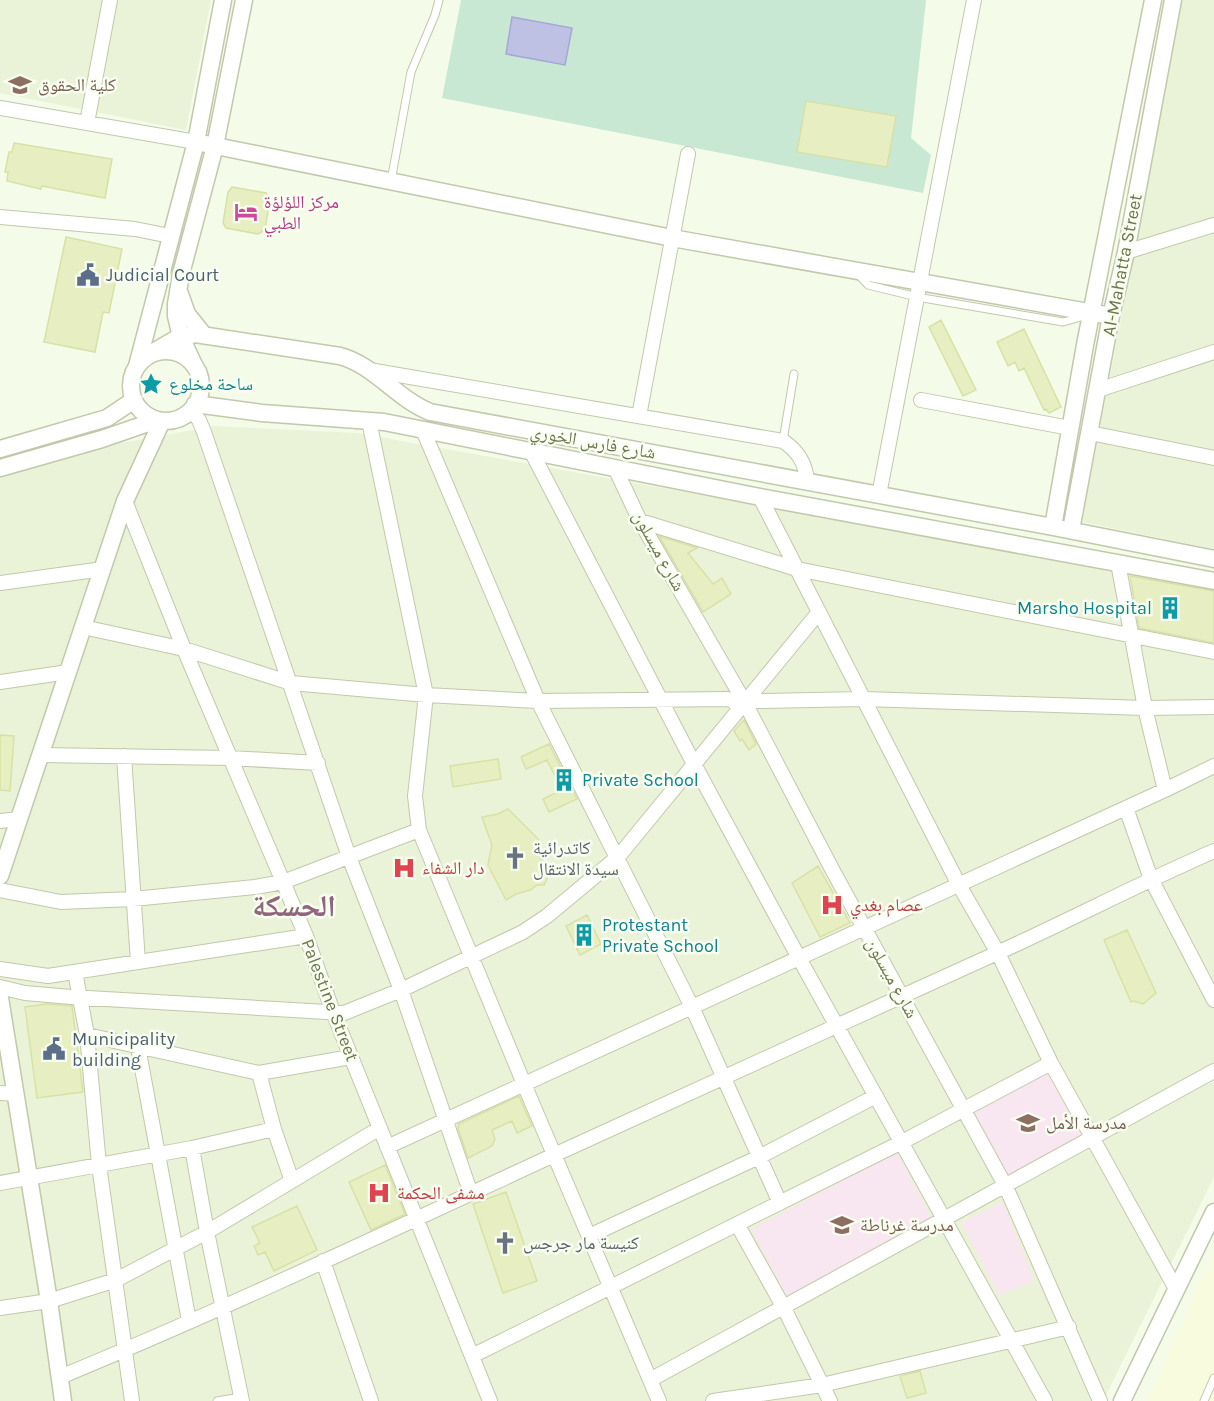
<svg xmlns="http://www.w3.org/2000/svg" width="1214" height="1401" font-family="Karla,'Noto Naskh Arabic',sans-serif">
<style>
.residential{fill:#eaf3d8}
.commercial{fill:#f8fbde}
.education{fill:#f8e6f0}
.green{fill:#c8e8d4}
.water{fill:#bec1e4;stroke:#a5a8d5;stroke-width:1.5}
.building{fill:#e7efc2;stroke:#d7e1a4;stroke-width:1.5}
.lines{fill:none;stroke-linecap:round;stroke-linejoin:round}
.service-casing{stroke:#c2c8aa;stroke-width:9}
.minor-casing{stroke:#c2c8aa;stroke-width:16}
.tertiary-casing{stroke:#c2c8aa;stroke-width:19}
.service{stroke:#fff;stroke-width:7}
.minor{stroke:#fff;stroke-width:14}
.tertiary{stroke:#fff;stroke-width:16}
.labels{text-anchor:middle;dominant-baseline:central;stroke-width:5;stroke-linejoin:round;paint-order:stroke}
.education-label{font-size:18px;fill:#785e54;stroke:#f8fef0;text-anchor:start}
.hotel-label{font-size:18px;fill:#b23c85;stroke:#f8fef0;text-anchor:start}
.street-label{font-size:18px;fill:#6f744e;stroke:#f8fef0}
.service-label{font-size:18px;fill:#4e5e75;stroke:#f8fef0;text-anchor:start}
.culture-label{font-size:18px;fill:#0d838f;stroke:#f8fef0;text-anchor:start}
.worship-label{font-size:18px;fill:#5b616d;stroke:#f8fef0;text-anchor:start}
.health-label{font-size:18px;fill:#be3a42;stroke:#f8fef0;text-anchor:start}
.town-label{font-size:30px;font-weight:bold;fill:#90667d;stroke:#f8fef0}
</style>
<rect width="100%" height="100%" fill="#f4fbe9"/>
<path class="residential" d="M0 0H211L186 130 0 93Z
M1182 0H1214V549L1082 522Z
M215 426 357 433 1112 569 1126 639 1214 658V1177L1103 1401H0V475L121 443Z"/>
<path class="commercial" d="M1214 1251V1401H1147Z"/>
<path class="education" d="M1051 1063 1093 1137 1006 1187 964 1109Z
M897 1152 933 1221 788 1298 751 1229Z
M1003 1202 1034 1281 999 1295 961 1223Z"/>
<path class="green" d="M461 0H926L911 138 931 155 923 193 442 98Z"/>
<path class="water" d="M512 17 572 28 565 65 506 54Z"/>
<path class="building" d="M806 101 896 116 887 167 797 152Z
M14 143 112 159 105 198 42 186 41 189 7 181 8 172H5L9 152H12Z
M232 187 266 193 270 198 265 230 258 234 226 228 223 223 228 192Z
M66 237 122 249 109 313 103 312 95 352 44 342Z
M941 320 976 390 963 396 929 327Z
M1024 329 1061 407 1049 413 1046 409 1044 410 1024 368 1019 371 1015 362 1008 366 997 342Z
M659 536 697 548 688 553 713 584 722 578 731 594 703 612Z
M1130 576 1214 591V643L1139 628Z
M744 720 756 744 749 750 742 739 740 741 734 731Z
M0 735 14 736 10 791 0 790Z
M549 744 577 799 549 812 543 799 562 790 547 760 526 769 521 757Z
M498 759 501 779 453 787 450 766Z
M508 809 539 840 538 853 549 875 544 885H537L530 890 516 894 506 900 488 865 492 845 482 817 498 814Z
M818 866 850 923 820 937 792 883Z
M587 915 601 944 580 955 566 926Z
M1127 930 1156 993 1143 1004 1134 1001 1131 1002 1104 940Z
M47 1004 72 1006 83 1092 37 1098 25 1007Z
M519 1096 532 1126 517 1133 512 1121 492 1130 495 1139 492 1146 468 1158 458 1128 459 1124Z
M385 1165 405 1214 371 1230 349 1182Z
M506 1192 537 1281 503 1293 473 1204Z
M297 1206 317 1250 274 1271 265 1252 258 1255 254 1246 260 1243 252 1227Z
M920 1371 926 1393 907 1398 900 1376Z"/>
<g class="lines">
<g class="service-casing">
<path id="service" d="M391 181 411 72 435 15 439 0
M857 273 868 285 917 297 1063 322 1088 315
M783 441 794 374
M217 1401 241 1397
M1204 1401 1214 1378"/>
</g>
<g class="minor-casing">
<path id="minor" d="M0 108 196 142
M87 123 110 0
M0 217 135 229 170 236
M1126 252 1214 225
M369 370 783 441C798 451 806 463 807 482
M1098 390 1214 352
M921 400 1070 428
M191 410 199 420 204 432 349 857 401 990 471 1194
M639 416 688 154
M369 421 426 695 415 796 419 830 524 1084 659 1401
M423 430 538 701 692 1007 780 1203
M1090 433 1214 458
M531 451 694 764 799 958 1045 1401
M615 468 640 521 745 703 833 871 1006 1187 1100 1401
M879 495 974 0
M760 497 959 885 998 953 1051 1063 1176 1289
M125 501 184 649 306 936 333 1012 490 1401
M640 521 797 569 1214 652
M1118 563 1145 708 1165 790
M0 583 103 569
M83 627 184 649 291 683 426 695 538 701 728 699 733 701 740 709
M0 682 68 672
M750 698 756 701 864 699 1145 708 1214 707
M40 755 230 758 318 763
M124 756 138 962
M1126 808 1151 879 1214 1000
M0 821 19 819
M0 890 61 902 133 899 255 887 283 882 419 830
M0 969 48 976 306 936
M75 972 87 1035 99 1165 132 1401
M0 987 25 993 71 997 344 1013 401 990 523 932 547 916 618 857 819 612
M87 1035 259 1073 351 1057
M138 1047 189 1321
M259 1073 274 1129 292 1181
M0 1093 15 1094
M387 1147 1165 790 1214 766
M192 1148 207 1232 242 1401
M0 1183 192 1148 274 1129
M737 1224 784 1308 830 1401
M589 1236 759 1157 876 1096
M323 1261 371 1401
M0 1308 49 1301 116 1280 207 1232 380 1128
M472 1356 902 1142 1051 1063
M60 1377C227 1308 390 1231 554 1155 700 1087 848 1021 995 954 1068 921 1140 883 1214 851
M650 1380 1214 1071
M713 1401 822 1385 1069 1327"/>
</g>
<g class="tertiary-casing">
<path id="tertiary" d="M196 142 672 238 1111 316
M180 294 187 314 203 334
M131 386a35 35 0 1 1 70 0a35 35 0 1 1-70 0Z
M150 354 174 340 195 334 340 356C374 365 397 399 430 412L1053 527 1214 559
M137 366 196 142 223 0
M195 367 181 337 176 316V304L181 274 215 146 244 0
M195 404 262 413 384 422 760 497 1214 581
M0 449 107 418 134 400
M0 468 102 439 157 420
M1053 527 1085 345 1153 0
M1071 530 1111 316 1126 252 1173 0
M0 876 125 501 162 421
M0 998 49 1301 63 1401
M1122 1401 1214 1212"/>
</g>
<use href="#service" class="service"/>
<use href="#minor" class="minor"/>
<use href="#tertiary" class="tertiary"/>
</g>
<defs>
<g id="university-bare" transform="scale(1.8)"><path d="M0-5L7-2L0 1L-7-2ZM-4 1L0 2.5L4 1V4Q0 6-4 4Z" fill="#8d6e63" stroke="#f8fef0" stroke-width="2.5" paint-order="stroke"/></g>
<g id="hotel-bare" transform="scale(1.8)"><path d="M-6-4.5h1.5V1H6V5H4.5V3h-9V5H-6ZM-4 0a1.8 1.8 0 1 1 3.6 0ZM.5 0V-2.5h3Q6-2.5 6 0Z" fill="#d1479c" stroke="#f8fef0" stroke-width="2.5" paint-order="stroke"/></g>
<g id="civic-bare" transform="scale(1.8)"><path d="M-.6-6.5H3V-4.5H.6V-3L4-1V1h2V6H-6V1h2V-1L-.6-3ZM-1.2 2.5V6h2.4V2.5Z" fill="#5c6f8a" stroke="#f8fef0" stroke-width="2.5" paint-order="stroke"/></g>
<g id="sight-bare" transform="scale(1.8)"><path d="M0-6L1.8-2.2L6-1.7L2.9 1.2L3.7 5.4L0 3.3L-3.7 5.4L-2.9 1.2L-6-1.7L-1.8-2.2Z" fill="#0f9aa8" stroke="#f8fef0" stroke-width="2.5" paint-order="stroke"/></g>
<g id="building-bare" transform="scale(1.8)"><path d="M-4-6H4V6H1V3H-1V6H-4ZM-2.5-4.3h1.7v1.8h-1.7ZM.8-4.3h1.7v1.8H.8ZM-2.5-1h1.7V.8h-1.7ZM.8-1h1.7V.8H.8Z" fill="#0f9aa8" stroke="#f8fef0" stroke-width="2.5" paint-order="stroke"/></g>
<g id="church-bare" transform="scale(1.8)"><path d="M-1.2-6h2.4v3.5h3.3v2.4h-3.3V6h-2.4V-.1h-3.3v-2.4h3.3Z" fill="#6b7280" stroke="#f8fef0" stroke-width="2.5" paint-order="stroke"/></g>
<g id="hospital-bare" transform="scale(1.8)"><path d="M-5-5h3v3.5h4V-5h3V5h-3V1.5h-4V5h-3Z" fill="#e0444e" stroke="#f8fef0" stroke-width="2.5" paint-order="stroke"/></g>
<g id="school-bare" transform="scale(1.8)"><path d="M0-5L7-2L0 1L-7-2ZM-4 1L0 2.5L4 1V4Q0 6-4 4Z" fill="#8d6e63" stroke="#f8fef0" stroke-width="2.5" paint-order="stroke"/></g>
</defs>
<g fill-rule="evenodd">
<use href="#university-bare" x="20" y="85"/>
<use href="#hotel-bare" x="246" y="212"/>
<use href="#civic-bare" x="88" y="275"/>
<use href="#sight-bare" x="151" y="384"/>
<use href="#building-bare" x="1170" y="608"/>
<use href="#building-bare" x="564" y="780"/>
<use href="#church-bare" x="515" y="858"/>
<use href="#hospital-bare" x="404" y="868"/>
<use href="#hospital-bare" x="832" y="905"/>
<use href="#building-bare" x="584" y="935"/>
<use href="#civic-bare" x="54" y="1049"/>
<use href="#school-bare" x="1028" y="1123"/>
<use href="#hospital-bare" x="379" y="1193"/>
<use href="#school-bare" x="842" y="1225"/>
<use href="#church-bare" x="505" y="1243"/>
</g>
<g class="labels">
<g class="education-label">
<text x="38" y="85">كلية الحقوق</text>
<text x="1046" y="1123">مدرسة الأمل</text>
<text x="860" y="1225">مدرسة غرناطة</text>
</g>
<g class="hotel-label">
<text x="264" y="202">مركز اللؤلؤة<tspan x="264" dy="21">الطبي</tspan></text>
</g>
<g class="street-label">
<text transform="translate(1122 265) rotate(-79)">Al-Mahatta Street</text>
<text transform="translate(593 442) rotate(10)">شارع فارس الخوري</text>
<text transform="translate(659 551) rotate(61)">شارع ميسلون</text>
<text transform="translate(892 978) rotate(61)">شارع ميسلون</text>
<text transform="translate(330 1000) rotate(69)">Palestine Street</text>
</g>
<g class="service-label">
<text x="106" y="275">Judicial Court</text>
<text x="72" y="1039">Municipality<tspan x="72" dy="21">building</tspan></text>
</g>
<g class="culture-label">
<text x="169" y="384">ساحة مخلوع</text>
<text x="1152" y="608" text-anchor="end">Marsho Hospital</text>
<text x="582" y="780">Private School</text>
<text x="602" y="925">Protestant<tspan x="602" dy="21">Private School</tspan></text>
</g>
<g class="worship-label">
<text x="533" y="848">كاتدرائية<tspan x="533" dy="21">سيدة الانتقال</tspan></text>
<text x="523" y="1243">كنيسة مار جرجس</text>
</g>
<g class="health-label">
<text x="422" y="868">دار الشفاء</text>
<text x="850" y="905">عصام بغدي</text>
<text x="397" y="1193">مشفى الحكمة</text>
</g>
<g class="town-label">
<text x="294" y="906">الحسكة</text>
</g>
</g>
</svg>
